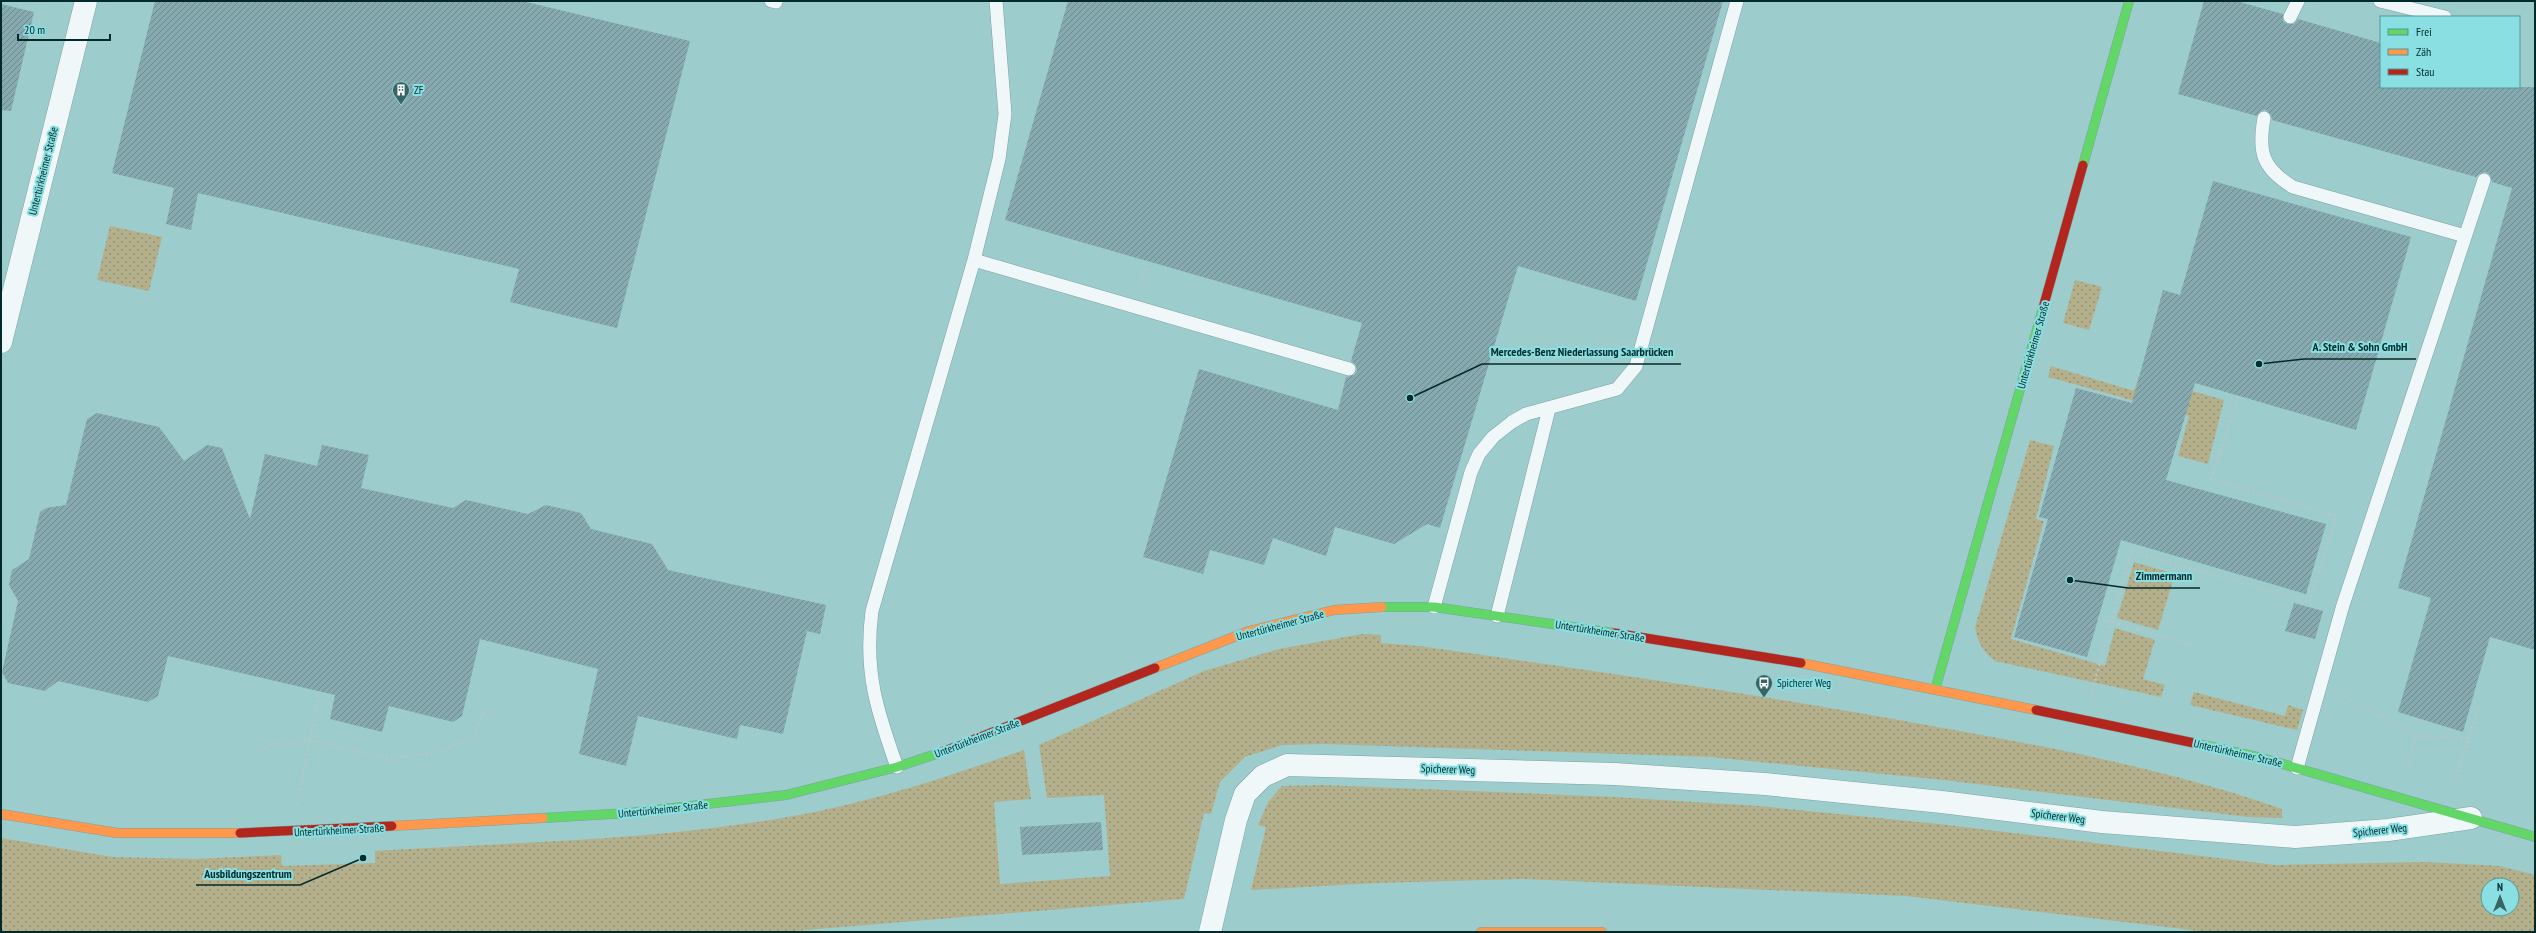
<svg xmlns="http://www.w3.org/2000/svg" width="2536" height="933" font-family="'PT Sans Narrow',sans-serif">
<style>
.grass{fill:url(#grass-dots);fill-rule:evenodd}
.building{fill:url(#building-hatch)}
.lines{fill:none;stroke-linecap:round;stroke-linejoin:round}
.lane-casing{stroke:#7ba2a3;stroke-width:14}
.street-casing{stroke:#7ba2a3;stroke-width:23}
.fast-casing{stroke:#7ba2a3;stroke-width:10}
.slow-casing{stroke:#7ba2a3;stroke-width:10}
.jam-casing{stroke:#7ba2a3;stroke-width:10}
.path{stroke:#b7c6c6;stroke-width:2.5;stroke-dasharray:2 3;stroke-linecap:butt}
.lane{stroke:#f0f7f8;stroke-width:13}
.street{stroke:#f0f7f8;stroke-width:22}
.fast{stroke:#63d668;stroke-width:9}
.slow{stroke:#ff974d;stroke-width:9}
.jam{stroke:#b3261e;stroke-width:9}
.labels{text-anchor:middle;dominant-baseline:central;stroke-width:4;stroke-linejoin:round;paint-order:stroke}
.poi-label{font-size:11px;fill:#032a2b;stroke:#89dfe1;text-anchor:start}
.street-label{font-size:11px;fill:#032a2b;stroke:#89dfe1}
.leader{fill:none;stroke:#032a2b;stroke-width:1.5}
.callout-dot{fill:#032a2b;stroke:#89dfe1;stroke-width:1.5}
.callout-label{font-size:12px;text-anchor:middle;font-weight:bold;fill:#032a2b;stroke:#89dfe1;stroke-width:4;stroke-linejoin:round;paint-order:stroke}
</style>
<defs>
<pattern id="grass-dots" width="8" height="8" patternUnits="userSpaceOnUse"><rect width="8" height="8" fill="#b4b08b"/><path d="M2 2h.1M6 6h.1" fill="none" stroke="#908f72" stroke-width="1.8" stroke-linecap="round"/></pattern>
<pattern id="building-hatch" width="6" height="6" patternUnits="userSpaceOnUse"><rect width="6" height="6" fill="#86aaaf"/><path d="M-1 1l2-2M0 6l6-6M5 7l2-2" fill="none" stroke="#6b8b8f"/></pattern>
</defs>
<rect width="100%" height="100%" fill="#9dcccd"/>
<path class="grass" d="M110 226 162 237 149 291 97 280Z
M2075 280 2102 287 2089 330 2063 323Z
M2051 366 2134 391 2139 376 2224 400 2208 464 2178 456 2189 416 2048 377Z
M2030 440 2054 446 2036 519 2044 521 2011 639 2105 666 2115 628 2155 640 2143 679 2165 685 2161 697 1995 661C1982 651 1978 643 1975 627Z
M2134 562 2175 574 2158 630 2117 618Z
M1362 634 1381 635V643L1419 646C1589 670 1758 694 1926 725 2045 746 2168 769 2282 809V818L2248 817 1944 780 1710 757 1326 744 1282 745 1245 757 1220 782 1211 814 1204 813 1184 899 781 932H1V838L112 857 195 859 281 855 282 866 375 863V851C513 842 652 841 788 817 869 803 947 777 1024 750L1031 799 994 802 1000 884 1110 876 1104 795 1047 798 1039 745 1204 671 1279 649Z
M2194 692 2285 716 2288 705 2303 710 2297 730 2190 705Z
M1323 785 1614 797 1759 806 1939 824 2275 865 2426 862 2500 866 2535 875V932H2208L1906 896 1523 879 1377 883 1251 890 1266 827 1258 825 1268 802 1282 786ZM2488 885H2512V909H2488Z"/>
<path class="building" d="M155 1H522L690 41 617 328 510 302 519 269 198 193 191 230 166 224 174 188 112 173Z
M1068 1H1723L1636 301 1518 266 1440 528 1427 524 1394 544 1335 527 1326 556 1273 538 1264 565 1210 550 1203 574 1143 557 1199 369 1338 410 1346 377 1354 375 1357 371 1355 364 1351 361 1362 323 1005 220Z
M2204 1H2236L2283 14V21L2287 24H2294L2298 19 2381 43V87H2535V650L2490 637 2463 732 2398 712 2431 598 2398 588 2512 188 2492 182 2490 175 2486 172 2479 174 2476 177 2272 120 2271 115 2266 110 2261 111 2257 116 2178 94Z
M1 4 34 12 11 111 1 110Z
M2213 181 2411 237 2356 430 2195 383 2166 480 2326 524 2306 594 2121 540 2087 657 2014 637 2048 519 2039 517 2076 388 2132 403 2163 290 2180 295Z
M97 413 159 427 184 461 207 445 222 448 250 519 265 454 317 466 322 445 369 455 361 488 453 508 466 500 528 514 546 505 581 513 591 529 652 544 668 570 826 605 820 634 807 631 783 734 740 725 737 739 638 716 626 766 579 754 598 669 480 639 462 716 453 722 389 706 382 732 330 719 335 695 168 656 158 696 148 702 58 681 45 691 8 683 2 672 18 601 9 585 12 570 29 559 40 512 46 508 66 505 87 419Z
M2294 603 2323 611 2315 639 2285 631Z
M1101 822 1103 850 1022 855 1020 827Z"/>
<g class="lines">
<g class="lane-casing">
<path id="lane" d="M771 1 776 2
M2380 1 2445 17
M2290 17 2298 1
M2264 118C2258 152 2262 168 2293 187L2465 236
M974 260 1349 369
M1434 607 1471 472 1479 454 1493 437 1512 422 1526 414 1617 389 1636 366 1737 1
M1497 616 1549 409
M897 767C877 711 864 672 872 611L974 260 999 159 1005 114 996 1
M2297 768 2343 605 2484 180"/>
</g>
<g class="street-casing">
<path id="street" d="M1 342 86 1
M1210 932 1236 820 1245 794 1263 776 1287 765 1615 774 1765 784 1942 802 2102 822 2295 837 2388 830 2471 818"/>
</g>
<g class="fast-casing">
<path id="fast" d="M2083 165 2129 1
M1382 607H1434L1614 633
M1935 690 2043 308
M2194 743 2262 758 2535 837
M543 818 629 813 786 795 897 767 945 751"/>
</g>
<g class="slow-casing">
<path id="slow" d="M1801 663 2036 710
M1155 668 1249 631 1334 610 1382 607
M1 814 117 833H240
M392 826 543 818
M1481 932H1602"/>
</g>
<g class="jam-casing">
<path id="jam" d="M2043 308 2083 165
M1614 633 1801 663
M2036 710 2194 743
M945 751 1155 668
M240 833 392 826"/>
</g>
<path class="path" d="M1141 285 1148 261
M2098 618 2193 645
M2091 695 2131 551 2309 602 2336 516 2211 479 2238 395
M2341 695 2417 736 2468 738
M252 756 270 744 311 740 389 759 441 752 476 735 482 712 502 717
M2406 771 2417 736
M2454 786 2478 708 2471 705
M297 805 320 692"/>
<use href="#lane" class="lane"/>
<use href="#street" class="street"/>
<use href="#fast" class="fast"/>
<use href="#slow" class="slow"/>
<use href="#jam" class="jam"/>
</g>
<defs>
<g id="building-pin" transform="scale(0.9)"><path d="M0 17L-7.5 6A9.5 9.5 0 1 1 7.5 6Z" fill="#396364" stroke="#89dfe1"/><path d="M-4-6H4V6H1V3H-1V6H-4ZM-2.5-4.3h1.7v1.8h-1.7ZM.8-4.3h1.7v1.8H.8ZM-2.5-1h1.7V.8h-1.7ZM.8-1h1.7V.8H.8Z" fill="#fff"/></g>
<g id="bus-pin" transform="scale(0.9)"><path d="M0 17L-7.5 6A9.5 9.5 0 1 1 7.5 6Z" fill="#396364" stroke="#89dfe1"/><path d="M-5-6H5V4H4V6H2V4H-2V6H-4V4H-5ZM-3.5-4V0h7V-4ZM-3.5 1.2v1.5H-2V1.2ZM2 1.2v1.5H3.5V1.2Z" fill="#fff"/></g>
</defs>
<g fill-rule="evenodd">
<use href="#building-pin" x="401" y="90"/>
<use href="#bus-pin" x="1764" y="683"/>
</g>
<g class="labels">
<g class="poi-label">
<text x="414" y="90">ZF</text>
<text x="1777" y="683">Spicherer Weg</text>
</g>
<g class="street-label">
<text transform="translate(43 171) rotate(-76)">Untertürkheimer Straße</text>
<text transform="translate(2033 345) rotate(-74)">Untertürkheimer Straße</text>
<text transform="translate(1280 625) rotate(-15)">Untertürkheimer Straße</text>
<text transform="translate(1600 631) rotate(9)">Untertürkheimer Straße</text>
<text transform="translate(977 738) rotate(-21)">Untertürkheimer Straße</text>
<text transform="translate(2238 753) rotate(13)">Untertürkheimer Straße</text>
<text transform="translate(1448 769) rotate(2)">Spicherer Weg</text>
<text transform="translate(663 809) rotate(-6)">Untertürkheimer Straße</text>
<text transform="translate(2058 816) rotate(7)">Spicherer Weg</text>
<text transform="translate(339 830) rotate(-3)">Untertürkheimer Straße</text>
<text transform="translate(2380 830) rotate(-6)">Spicherer Weg</text>
</g>
</g>
<path class="leader" d="M2259 364L2304 359H2416M1410 398L1482 364H1681M2070 580L2128 588H2200M363 858L300 885H196"/>
<g class="callout-dot">
<circle cx="2259" cy="364" r="4"/>
<circle cx="1410" cy="398" r="4"/>
<circle cx="2070" cy="580" r="4"/>
<circle cx="363" cy="858" r="4"/>
</g>
<g class="callout-label">
<text x="2360" y="351">A. Stein &amp; Sohn GmbH</text>
<text x="1582" y="356">Mercedes-Benz Niederlassung Saarbrücken</text>
<text x="2164" y="580">Zimmermann</text>
<text x="248" y="878">Ausbildungszentrum</text>
</g>
<rect width="2536" height="933" fill="none" stroke="#032a2b" stroke-width="4"/>
<rect x="2380" y="16" width="140" height="72" fill="#89dfe1" stroke="#539798"/>
<rect x="2388" y="29" width="20" height="6" fill="#63d668" stroke="#539798"/>
<text x="2416" y="36" font-size="12" fill="#032a2b">Frei</text>
<rect x="2388" y="49" width="20" height="6" fill="#ff974d" stroke="#539798"/>
<text x="2416" y="56" font-size="12" fill="#032a2b">Zäh</text>
<rect x="2388" y="69" width="20" height="6" fill="#b3261e" stroke="#539798"/>
<text x="2416" y="76" font-size="12" fill="#032a2b">Stau</text>
<g transform="translate(2500 897)"><circle r="19" fill="#89dfe1" stroke="#539798"/>
<path d="M0-3L7 15L0 10L-7 15Z" fill="#396364"/>
<text y="-6" font-size="11" font-weight="bold" text-anchor="middle" fill="#032a2b">N</text>
</g>
<path d="M18 34v6h92v-6" fill="none" stroke="#032a2b" stroke-width="2"/>
<text x="24" y="34" font-size="12" fill="#032a2b" stroke="#89dfe1" stroke-width="3" paint-order="stroke">20 m</text>
</svg>
